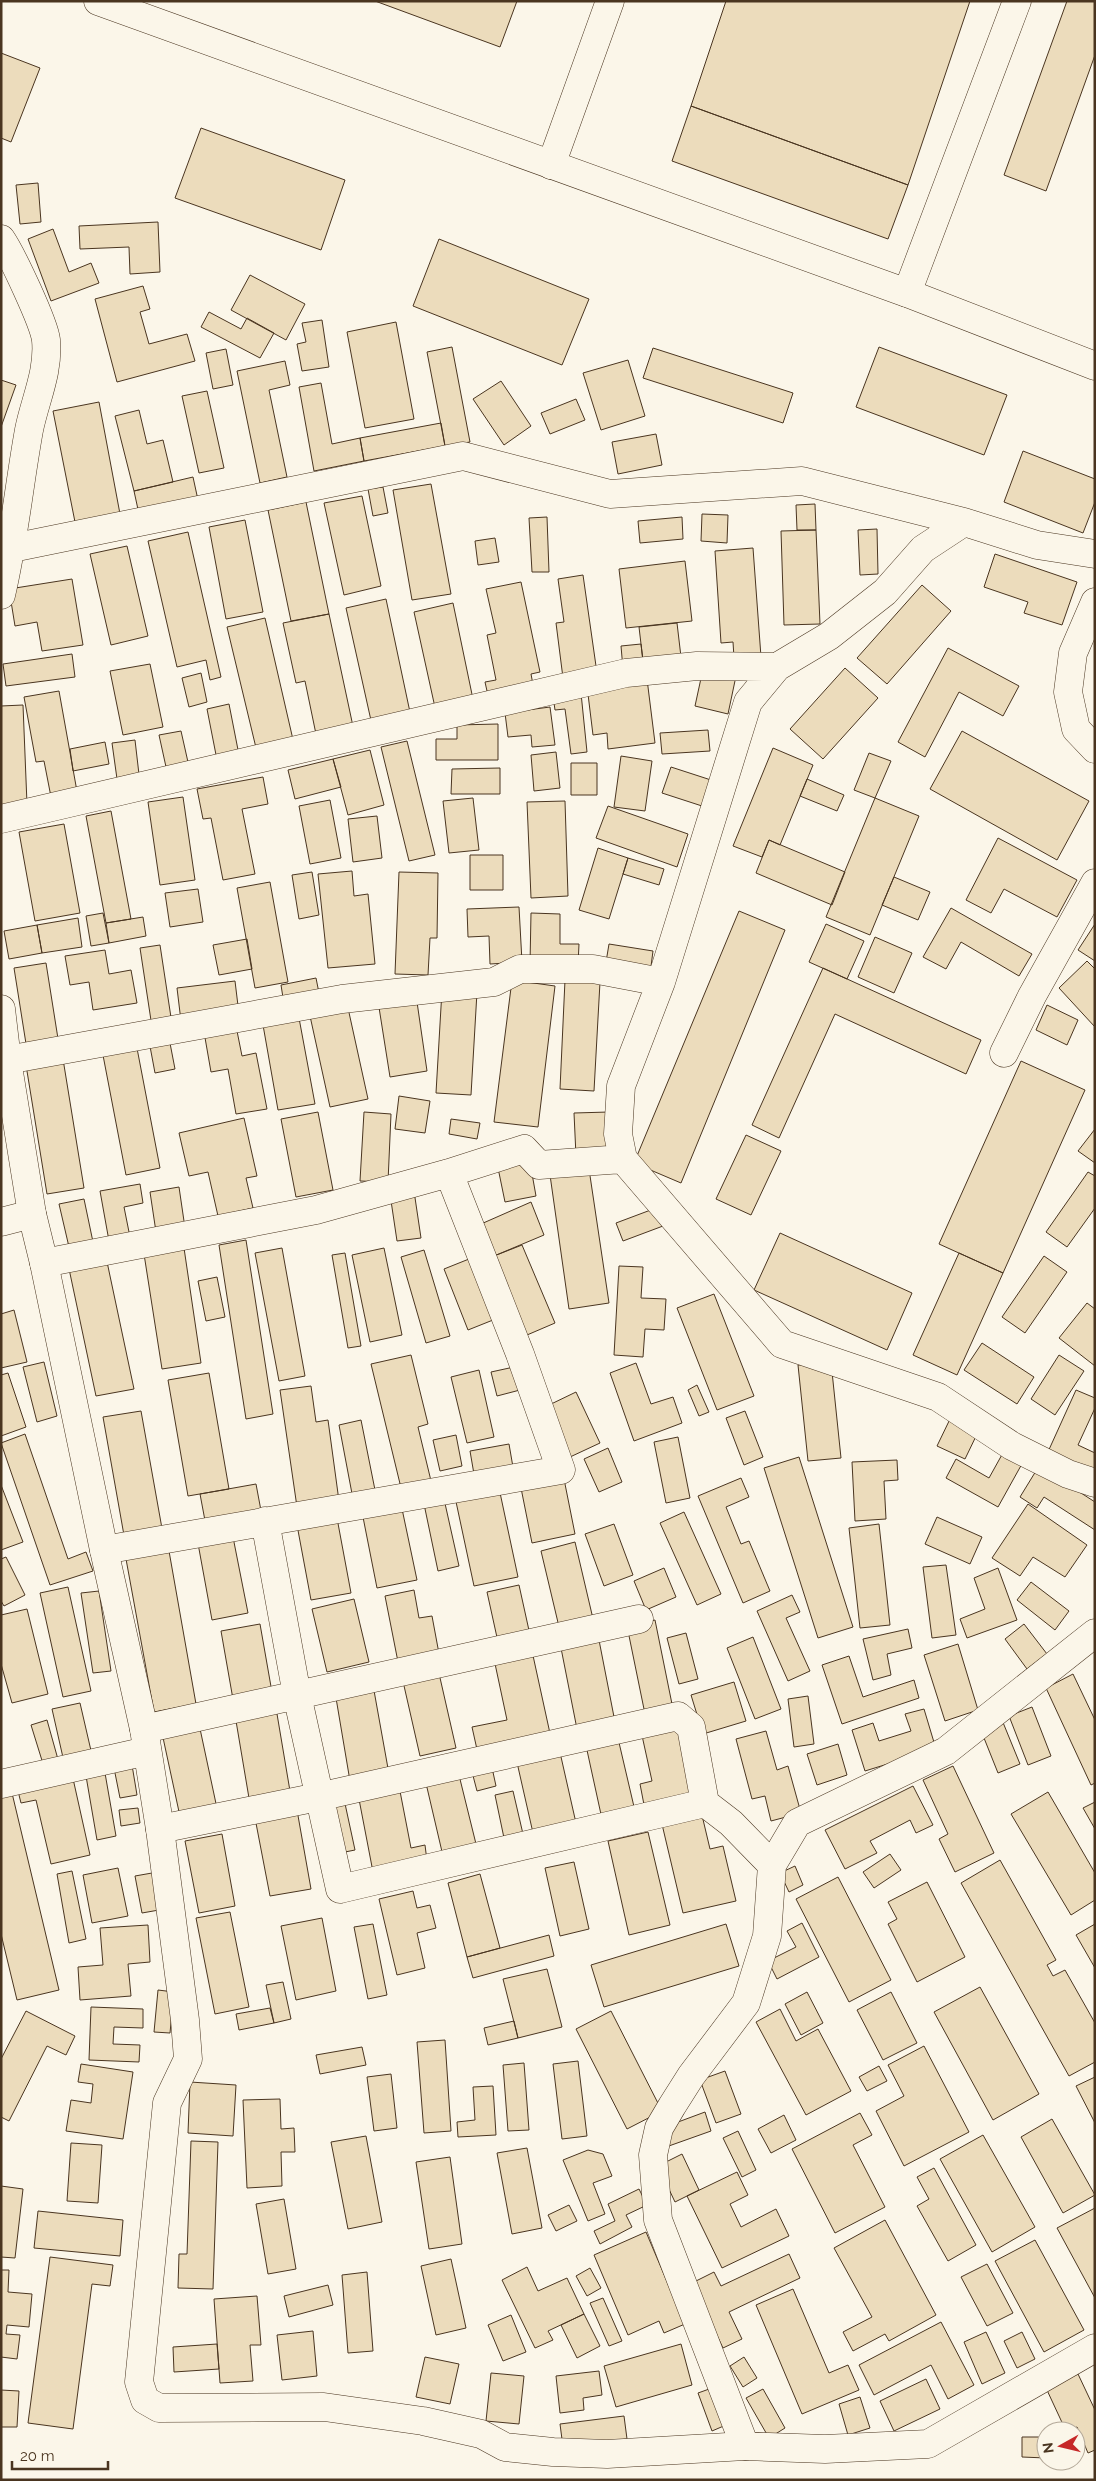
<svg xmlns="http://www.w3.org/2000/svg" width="1096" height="2481" font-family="Raleway,sans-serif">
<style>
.building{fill:#ecdcbc;stroke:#4a3520}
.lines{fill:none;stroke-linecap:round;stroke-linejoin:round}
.street-casing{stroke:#4a3520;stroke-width:29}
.secondary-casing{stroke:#4a3520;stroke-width:29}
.street{stroke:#fbf6e9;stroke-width:28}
.secondary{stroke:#fbf6e9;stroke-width:28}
</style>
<rect width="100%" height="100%" fill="#fbf6e9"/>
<path class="building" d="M375 1H517L500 47Z
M726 1H970L908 185 691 106Z
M1067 1H1095V55L1046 191 1004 175Z
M1 53 40 68 11 142 1 138Z
M691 106 908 185 888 239 672 161Z
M201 128 345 180 321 250 175 198Z
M38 183 41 222 20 224 16 185Z
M158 222 160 272 130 274 129 247 80 249 79 226Z
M53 229 69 272 91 263 99 283 51 301 28 239Z
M439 239 589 299 562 365 413 306Z
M250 275 305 304 286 340 231 310Z
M143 286 150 309 140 312 149 344 187 334 195 361 117 382 95 299Z
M209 312 241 329 247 318 274 333 260 358 201 327Z
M322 320 329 367 302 371 297 344 306 342 302 323Z
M396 322 414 419 365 428 347 332Z
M452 347 470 442 445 446 427 352Z
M879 347 1007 395 984 455 856 407Z
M653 348 793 393 783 423 643 378Z
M226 349 233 385 213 389 206 353Z
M628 360 645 416 601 430 583 373Z
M285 361 290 385 269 390 287 477 260 483 237 371Z
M1 380 16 385 1 427Z
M501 381 531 426 504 445 473 399Z
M321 383 332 444 360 438 364 461 314 471 299 387Z
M207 391 224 468 199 473 182 396Z
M576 399 585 420 550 434 541 413Z
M99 402 120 514 75 522 53 411Z
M139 410 147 444 163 440 173 482 134 491 115 416Z
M441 423 445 446 364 461 360 438Z
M656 434 662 465 618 474 612 442Z
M1023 451 1095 479V502L1083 533 1004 502Z
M193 477 198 500 139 514 134 491Z
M431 484 451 594 412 600 393 490Z
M383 487 388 513 373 516 368 489Z
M362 496 381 586 344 595 324 503Z
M306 502 329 614 291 621 268 510Z
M815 504 816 530H797L796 505Z
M702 514 728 515 727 543 701 541Z
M547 517 549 572H532L529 518Z
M682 517 683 539 640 543 638 521Z
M245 520 263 612 226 619 209 527Z
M877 529 878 574 860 575 858 530Z
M816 530 820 624 784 625 781 531Z
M188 532 221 677 210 680 206 660 177 667 148 541Z
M495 538 499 562 478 565 475 541Z
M127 546 148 636 111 645 90 554Z
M753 548 761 657 734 658 733 642 721 643 715 551Z
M995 554 1077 582 1062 625 1024 613 1028 602 984 587Z
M685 561 692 621 626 628 619 569Z
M583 575 597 673 563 678 556 623 564 622 558 579Z
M72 579 83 645 42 651 37 622 15 626 9 589Z
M521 582 540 672 531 674 534 690 489 700 485 682 496 680 487 635 496 633 486 589Z
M922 585 951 611 887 684 857 658Z
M386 599 411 717 372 725 346 608Z
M453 603 474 704 436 712 414 612Z
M329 614 354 731 317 739 305 681 296 683 283 623Z
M265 618 294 744 257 752 227 627Z
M677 623 681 657 643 661 639 627Z
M641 644 643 661 623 669 621 646Z
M948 648 1019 686 1003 716 959 692 925 757 898 742Z
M72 654 75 677 6 686 3 664Z
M150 664 163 727 123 735 110 671Z
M845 668 878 698 823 759 790 729Z
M703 669 736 676 728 714 695 706Z
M201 673 207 702 189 707 182 678Z
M647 679 655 743 608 749 607 733 593 735 587 686Z
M59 691 78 797 52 802 44 761 36 762 24 697Z
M581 693 587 752 571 754 565 709 555 710 553 696Z
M229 704 240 760 218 765 207 709Z
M23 705 27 804 1 805V706Z
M550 707 555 745 532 747 531 735 508 737 505 713Z
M498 724V760H436V739H457V725Z
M708 730 710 751 662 754 660 733Z
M181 731 190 771 168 776 159 735Z
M962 731 1089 801 1057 860 930 789Z
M135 740 140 783 118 786 112 743Z
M407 741 435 855 409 861 381 747Z
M105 742 109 764 73 771 70 749Z
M773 748 813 765 780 845 769 840 762 857 733 846Z
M370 750 384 805 348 815 333 759Z
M556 752 560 788 534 791 531 755Z
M869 753 891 761 875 798 854 790Z
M621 756 652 761 645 811 614 807Z
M333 759 341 787 295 799 288 770Z
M571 763H597V795H571Z
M671 767 711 780 702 806 662 793Z
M500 768V794H451L452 769Z
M263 777 268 804 242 809 255 874 223 880 211 818 203 819 197 789Z
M807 779 844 795 837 811 800 796Z
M183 797 195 880 160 885 148 802Z
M473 798 479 850 449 853 443 801Z
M875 798 919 816 870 935 826 917Z
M330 800 341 858 310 864 299 806Z
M565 801 568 896 531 898 527 802Z
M608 806 688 834 677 867 596 838Z
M111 811 131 919 106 923 86 816Z
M377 816 382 858 353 862 348 819Z
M64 824 80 913 35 921 19 832Z
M998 838 1077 880 1057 917 1004 889 991 913 966 900Z
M769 840 845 872 832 905 756 873Z
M598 848 628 858 609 919 579 910Z
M470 855H503V890H470Z
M628 858 664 869 659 885 623 874Z
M352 871 354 896 368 894 375 964 328 968 318 874Z
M312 872 319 915 299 919 292 875Z
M399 872 438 873 437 938H430L428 975 395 974Z
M894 877 930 892 918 920 882 905Z
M270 882 288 982 255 988 237 888Z
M198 889 203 922 170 927 165 893Z
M519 907 522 962 490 964 489 936 468 937 467 909Z
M951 908 1032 954 1019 976 961 942 946 969 923 957Z
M739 911 785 930 681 1183 634 1163Z
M103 913 109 943 91 946 86 916Z
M531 913 560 914V944H579L578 965 530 964Z
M143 917 146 936 109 943 106 923Z
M78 918 82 947 42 953 37 925Z
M826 924 864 941 847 979 809 962Z
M1095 924V961L1078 950Z
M37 925 42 953 9 959 4 931Z
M875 937 912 953 894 993 858 977Z
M247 939 252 969 219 975 213 945Z
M609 944 653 951 650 974 605 968Z
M160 945 172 1024 152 1027 140 948Z
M105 950 109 974 131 970 137 1003 93 1010 89 982 70 985 65 956Z
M1087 961 1095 969V1027L1059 988Z
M46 963 59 1045 27 1050 14 968Z
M823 968 981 1040 966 1074 835 1014 779 1138 752 1125Z
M316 978 320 998 284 1004 281 985Z
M512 980 555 986 538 1127 494 1122Z
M565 980 600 982 594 1091 560 1089Z
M235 981 239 1014 181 1021 177 988Z
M442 990 477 992 471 1095 436 1093Z
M416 995 427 1071 390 1077 378 1001Z
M1047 1005 1078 1020 1067 1045 1036 1030Z
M348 1008 368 1099 330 1107 310 1016Z
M299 1018 315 1104 278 1110 263 1025Z
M236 1026 242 1056 256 1053 267 1109 236 1114 228 1069 211 1072 204 1032Z
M169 1038 175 1069 155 1073 149 1041Z
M136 1043 160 1168 126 1175 102 1050Z
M63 1059 84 1188 47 1194 26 1065Z
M1021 1061 1085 1090 1003 1273 939 1244Z
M399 1096 430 1101 425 1133 395 1129Z
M318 1112 333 1190 296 1197 281 1119Z
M364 1112 391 1114 388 1182 360 1181Z
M609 1112 610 1155 576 1156 574 1113Z
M244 1118 257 1176 246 1178 253 1208 218 1216 208 1172 189 1176 179 1133Z
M451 1119 480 1123 477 1139 449 1134Z
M1095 1129V1163L1078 1151Z
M746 1135 781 1151 751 1215 716 1199Z
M529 1157 536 1196 505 1202 497 1163Z
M589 1169 609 1303 569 1309 550 1175Z
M1088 1172 1095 1176V1208L1067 1247 1046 1232Z
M140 1184 143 1203 124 1207 130 1237 109 1241 100 1191Z
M179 1187 185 1228 156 1232 150 1192Z
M414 1191 421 1238 397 1241 390 1194Z
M84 1199 93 1242 69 1247 59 1204Z
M531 1202 544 1235 494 1256 481 1224Z
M656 1208 663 1226 623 1241 616 1223Z
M780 1233 912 1293 887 1350 754 1290Z
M246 1240 273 1414 246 1419 219 1245Z
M522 1245 555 1323 527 1335 494 1256Z
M184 1248 201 1363 162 1369 144 1254Z
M282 1248 305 1376 279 1381 255 1253Z
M384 1248 402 1335 370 1342 352 1255Z
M424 1250 450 1336 426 1343 401 1257Z
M345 1253 361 1346 348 1348 332 1255Z
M959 1253 1003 1273 957 1375 913 1355Z
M1044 1256 1067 1272 1025 1333 1002 1317Z
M106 1257 134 1389 96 1396 68 1264Z
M474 1257 498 1318 468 1330 444 1269Z
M619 1266 643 1267 641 1298 666 1299 664 1330 645 1329 643 1357 614 1355Z
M217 1277 225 1317 206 1321 198 1281Z
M714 1294 754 1396 717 1410 677 1308Z
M1087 1303 1095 1309V1366L1059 1338Z
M14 1310 27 1362 1 1368V1314Z
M982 1343 1034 1377 1017 1404 964 1370Z
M411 1355 428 1424 418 1427 432 1485 402 1492 371 1364Z
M1059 1355 1084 1371 1055 1415 1031 1399Z
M44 1362 57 1416 37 1422 23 1367Z
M831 1362 841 1458 808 1461 798 1365Z
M636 1363 651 1404 673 1397 682 1423 634 1441 610 1373Z
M514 1367 520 1390 497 1396 491 1372Z
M479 1370 494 1437 467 1443 451 1377Z
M8 1373 26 1427 1 1436V1375Z
M209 1373 229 1489 188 1496 168 1380Z
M697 1385 709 1412 699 1416 688 1390Z
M311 1386 316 1422 328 1420 339 1501 297 1507 280 1390Z
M1076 1390 1095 1398V1408L1078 1445 1095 1453V1476L1047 1454Z
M576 1392 600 1443 570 1457 547 1406Z
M141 1411 163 1534 125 1541 103 1417Z
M745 1411 763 1457 744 1465 726 1418Z
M951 1417 979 1430 965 1459 937 1446Z
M361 1420 376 1495 353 1499 339 1425Z
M25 1434 68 1559 86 1552 93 1571 50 1585 1 1443Z
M456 1435 462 1466 440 1471 433 1440Z
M678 1437 690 1498 666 1503 654 1442Z
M509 1444 514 1473 475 1480 470 1451Z
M608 1448 622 1482 599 1492 584 1459Z
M1004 1451 1023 1462 998 1507 946 1478 956 1459 989 1478Z
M799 1457 853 1627 818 1638 764 1468Z
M897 1460 898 1480 884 1481 886 1519 855 1521 852 1462Z
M1039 1466 1095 1502V1530L1044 1497 1037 1508 1020 1497Z
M563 1474 575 1534 532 1543 520 1483Z
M741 1478 749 1497 726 1507 741 1544 749 1541 770 1591 743 1603 698 1496Z
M256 1484 262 1516 206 1526 200 1494Z
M1 1485 23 1542 1 1550Z
M499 1488 518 1577 474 1586 455 1497Z
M444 1499 459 1566 438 1571 424 1504Z
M401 1504 417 1580 377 1588 362 1512Z
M1028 1504 1087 1545 1065 1577 1033 1557 1020 1576 992 1558Z
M684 1512 721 1594 697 1605 660 1523Z
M937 1517 982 1537 970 1564 925 1544Z
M337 1518 351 1593 311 1600 297 1525Z
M614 1524 633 1575 604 1586 585 1534Z
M879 1524 890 1625 860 1628 849 1528Z
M232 1532 248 1613 212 1620 197 1538Z
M575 1542 594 1623 560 1631 541 1551Z
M169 1551 196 1704 154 1712 126 1559Z
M6 1557 25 1595 4 1606 1 1601V1559Z
M946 1565 956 1635 932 1638 923 1567Z
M664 1568 676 1597 646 1610 634 1581Z
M998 1568 1017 1620 967 1638 960 1619 985 1609 974 1578Z
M1031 1582 1069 1611 1055 1630 1017 1600Z
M519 1585 530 1635 498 1642 487 1592Z
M68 1587 91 1691 63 1697 40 1593Z
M414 1590 419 1618 432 1616 440 1659 399 1667 385 1596Z
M99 1591 111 1671 93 1673 81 1593Z
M792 1595 800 1612 786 1618 810 1671 788 1681 757 1611Z
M354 1599 369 1662 327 1672 312 1609Z
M27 1609 48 1694 12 1703 1 1664V1615Z
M655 1620 673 1709 645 1714 627 1626Z
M260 1624 273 1698 234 1705 221 1631Z
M1024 1624 1047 1654 1027 1669 1005 1639Z
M908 1629 912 1648 887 1654 891 1675 873 1680 863 1639Z
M686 1633 698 1679 679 1684 667 1638Z
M598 1635 615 1722 577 1729 560 1643Z
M753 1637 781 1709 755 1719 727 1648Z
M958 1644 978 1710 945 1721 924 1655Z
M532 1651 551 1738 478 1754 472 1727 507 1720 494 1659Z
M849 1656 863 1697 914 1680 919 1698 842 1724 822 1665Z
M438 1669 456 1748 420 1756 402 1677Z
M1073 1674 1095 1720V1783L1091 1785 1046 1688Z
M734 1682 746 1721 703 1734 691 1695Z
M373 1685 389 1774 350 1781 335 1692Z
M808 1696 814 1744 794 1747 788 1699Z
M80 1703 92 1755 64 1762 52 1709Z
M1032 1707 1051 1756 1028 1765 1009 1716Z
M276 1708 291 1797 250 1804 235 1715Z
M924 1709 936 1749 865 1771 852 1730 873 1723 879 1741 911 1731 905 1714Z
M47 1720 59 1763 44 1767 31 1725Z
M1002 1720 1020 1764 998 1773 980 1728Z
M679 1722 697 1798 645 1810 640 1784 652 1781 641 1731Z
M199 1724 218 1813 181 1821 162 1733Z
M766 1731 777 1770 788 1766 801 1813 771 1821 765 1796 752 1799 736 1739Z
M617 1734 635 1811 602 1819 585 1741Z
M838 1744 847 1775 817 1785 807 1754Z
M559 1748 576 1823 533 1833 516 1758Z
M491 1763 496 1786 477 1791 471 1768Z
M132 1765 137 1795 120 1798 114 1768Z
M953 1766 994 1853 955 1872 939 1839 948 1834 923 1780Z
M458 1771 477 1848 443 1856 425 1779Z
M105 1773 116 1836 97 1840 86 1776Z
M72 1774 90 1855 51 1864 36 1800 21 1803 17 1787Z
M399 1786 411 1848 425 1845 427 1861 373 1872 358 1794Z
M913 1786 933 1825 916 1833 910 1820 870 1841 877 1853 845 1869 825 1830Z
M513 1791 523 1834 504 1838 495 1795Z
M1048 1792 1095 1873V1900L1071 1915 1011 1814Z
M12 1793 59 1990 17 2000 1 1934V1796Z
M344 1799 355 1850 335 1854 324 1803Z
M1095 1802V1829L1083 1808Z
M138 1808 140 1823 121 1826 119 1810Z
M297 1810 311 1889 270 1896 255 1818Z
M701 1811 710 1849 723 1846 736 1901 683 1913 661 1820Z
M648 1832 670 1925 629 1935 608 1841Z
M222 1834 235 1906 199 1913 185 1841Z
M890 1854 901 1870 874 1888 863 1872Z
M1000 1860 1056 1960 1047 1965 1053 1976 1065 1970 1095 2023V2062L1069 2076 961 1883Z
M574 1862 589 1929 560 1936 545 1868Z
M795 1866 803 1885 789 1892 780 1873Z
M118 1868 128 1916 92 1923 83 1875Z
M72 1871 86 1939 69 1943 57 1874Z
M152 1873 159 1910 142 1913 135 1876Z
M480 1874 500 1948 467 1957 448 1883Z
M838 1877 891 1980 849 2002 796 1899Z
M927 1882 965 1957 917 1982 888 1924 897 1919 888 1902Z
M413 1891 417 1908 430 1905 436 1928 417 1933 425 1968 397 1975 379 1899Z
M230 1912 249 2007 215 2014 196 1918Z
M322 1918 336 1991 296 2000 281 1926Z
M802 1923 819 1957 777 1979 768 1961 796 1947 787 1931Z
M373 1924 387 1995 368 1999 354 1927Z
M726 1924 739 1966 604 2007 591 1965Z
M1095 1924V1968L1076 1935Z
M148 1925 150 1962 128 1964 131 1996 80 2000 78 1967 103 1965 100 1928Z
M549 1935 554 1956 473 1978 467 1957Z
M547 1969 562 2027 518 2038 503 1979Z
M283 1982 291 2019 274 2023 266 1985Z
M980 1987 1039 2094 993 2120 934 2012Z
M158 1990 174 1992 170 2033 154 2032Z
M807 1992 823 2023 801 2035 785 2004Z
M891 1992 917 2043 883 2060 857 2010Z
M91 2007 143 2009V2028L114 2027 113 2044 140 2045 139 2062 89 2060Z
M270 2008 274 2023 239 2030 236 2014Z
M780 2009 796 2041 818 2029 851 2091 806 2115 756 2022Z
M26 2011 75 2036 66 2055 47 2046 9 2121 1 2117V2059Z
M611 2011 662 2111 627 2129 576 2029Z
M514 2021 518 2038 488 2045 484 2028Z
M445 2040 451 2131 424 2133 417 2042Z
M924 2046 969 2132 904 2166 876 2111 904 2096 888 2065Z
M362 2047 366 2065 320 2074 316 2055Z
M578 2061 587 2136 562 2139 553 2064Z
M524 2063 529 2130 508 2131 503 2065Z
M81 2064 133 2072 123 2139 66 2131 71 2100 91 2103 93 2084 78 2082Z
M879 2066 887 2081 867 2091 859 2077Z
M725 2071 741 2114 716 2123 700 2080Z
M391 2074 397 2128 374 2131 367 2077Z
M1095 2077V2123L1076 2086Z
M190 2082 236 2085 233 2136 188 2133Z
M493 2086 496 2135 458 2137 457 2122 475 2120 473 2087Z
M280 2099 281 2129 294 2128 295 2152H281L282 2186 247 2188 243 2100Z
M705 2112 711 2131 666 2147 670 2125Z
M860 2113 872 2135 853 2145 885 2207 835 2233 792 2149Z
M784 2115 796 2140 771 2153 758 2129Z
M1052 2119 1095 2195 1063 2213 1021 2137Z
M738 2131 756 2170 742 2177 723 2138Z
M983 2135 1035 2227 992 2252 940 2159Z
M366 2136 382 2222 348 2229 331 2142Z
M191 2141 218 2142 213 2289 178 2288 179 2254H187Z
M71 2143 102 2145 98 2203 67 2201Z
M527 2148 542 2228 512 2234 497 2153Z
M588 2150 603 2154 612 2176 593 2183 605 2214 588 2221 563 2160Z
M682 2154 699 2190 675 2202 658 2166Z
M450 2157 462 2244 429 2249 416 2162Z
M934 2168 976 2245 948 2261 917 2206 929 2199 917 2177Z
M737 2172 748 2195 730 2204 741 2227 776 2209 789 2236 722 2268 687 2196Z
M1 2186 23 2189 15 2258 1 2257Z
M639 2189 647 2205 626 2215 632 2227 600 2244 594 2231 615 2221 608 2204Z
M284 2199 296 2269 268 2274 256 2204Z
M569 2205 577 2221 556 2231 548 2215Z
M1095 2208V2298L1057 2228Z
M38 2211 123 2220 120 2256 34 2248Z
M885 2220 936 2315 889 2341 885 2334 853 2351 843 2332 872 2317 834 2248Z
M646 2232 685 2324 664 2333 659 2321 628 2335 594 2255Z
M1035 2240 1084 2330 1044 2352 995 2261Z
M789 2254 800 2278 729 2312 742 2339 723 2348 692 2283 714 2272 721 2286Z
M50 2257 113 2265 110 2286 92 2284 73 2429 28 2423Z
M451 2259 466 2328 436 2335 421 2266Z
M987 2264 1013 2313 987 2326 961 2277Z
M527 2267 538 2291 567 2278 584 2314 548 2331 553 2340 535 2348 502 2280Z
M590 2268 601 2288 587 2296 576 2276Z
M1 2270H9L8 2292 32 2294 29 2327 7 2325 6 2334 20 2335 17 2359 1 2357Z
M367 2272 373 2351 348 2353 342 2275Z
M328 2285 333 2305 289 2317 284 2296Z
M793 2289 829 2373 848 2365 859 2390 802 2414 756 2305Z
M257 2296 261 2345H250L253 2381 220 2383 214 2299Z
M603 2298 622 2341 609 2346 590 2303Z
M584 2314 600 2346 577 2358 561 2325Z
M511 2315 526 2352 503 2361 488 2325Z
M941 2322 974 2385 948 2399 931 2365 874 2395 859 2365Z
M313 2331 317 2376 282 2380 277 2335Z
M986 2332 1005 2373 982 2384 964 2342Z
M1022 2332 1035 2359 1017 2368 1004 2341Z
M217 2344 219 2369 174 2372 173 2347Z
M681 2344 692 2385 616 2407 604 2366Z
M425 2357 459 2364 450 2404 416 2397Z
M744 2357 757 2378 743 2387 730 2366Z
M599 2371 602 2395 583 2398 584 2410 560 2413 556 2376Z
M491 2373 524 2376 519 2424 486 2421Z
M1078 2374 1095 2410V2450L1088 2453 1077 2427 1066 2431 1046 2388Z
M926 2379 940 2409 894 2431 880 2401Z
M712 2388 726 2425 712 2431 698 2393Z
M763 2389 785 2428 769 2438 746 2398Z
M1 2390 19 2391 17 2427H1Z
M860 2397 870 2428 848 2435 839 2404Z
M624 2416 627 2439 563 2447 560 2424Z
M1022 2437H1046V2458L1022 2457Z"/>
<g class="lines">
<g class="street-casing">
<path id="street" d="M551 165 610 1
M907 293 1017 1
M964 522 1037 545 1095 554
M12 548 463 456 610 494 802 481 964 522 923 549 885 592 829 636 777 667 748 702 661 982 621 1086 618 1134 623 1159 782 1344 938 1397 1012 1446 1068 1474 1095 1483
M1095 602 1073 653 1068 692 1076 729 1095 749
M1 819 626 673 697 666 777 667
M1004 1053 1032 996 1095 883
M7 1060 342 999 494 982 520 969H593L661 982
M1 1222 32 1214
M44 1263 316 1210 449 1173 524 1149 539 1165 623 1159
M265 1521 297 1695 340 1889 705 1803
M104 1550 561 1470 520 1354 449 1173
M1095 1633 946 1751 797 1823 772 1865 767 1936 746 2003 691 2076 672 2106 659 2128 653 2155 658 2220 745 2446 825 2449 928 2444 1095 2348
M144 1729 639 1619
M1 1784 147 1751
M160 1829 318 1797 678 1716 691 1727 705 1803 731 1823 772 1865"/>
</g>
<g class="secondary-casing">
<path id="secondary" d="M98 1 907 293 1095 366
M1 239C12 255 44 323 46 340 49 372 35 400 29 430 19 485 14 540 1 595
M1 1009 7 1060 32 1214 44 1263 104 1550 144 1729 160 1829 185 2020 188 2059 167 2103 139 2382 145 2400 159 2408 324 2407 423 2421 481 2434 505 2447 553 2452 607 2454 745 2446"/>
</g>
<use href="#street" class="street"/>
<use href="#secondary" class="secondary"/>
</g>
<rect width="1096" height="2481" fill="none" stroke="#4a3520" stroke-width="5"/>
<g transform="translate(1061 2446) rotate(262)"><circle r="24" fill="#fbf6e9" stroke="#b4a999"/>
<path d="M0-4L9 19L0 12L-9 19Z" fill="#c62828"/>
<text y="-8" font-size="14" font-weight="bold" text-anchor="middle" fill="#4a3520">N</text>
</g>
<path d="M12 2461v8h96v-8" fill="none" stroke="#4a3520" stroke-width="2.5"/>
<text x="20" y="2461" font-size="15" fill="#4a3520" stroke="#fbf6e9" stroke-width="4" paint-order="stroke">20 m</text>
</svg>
